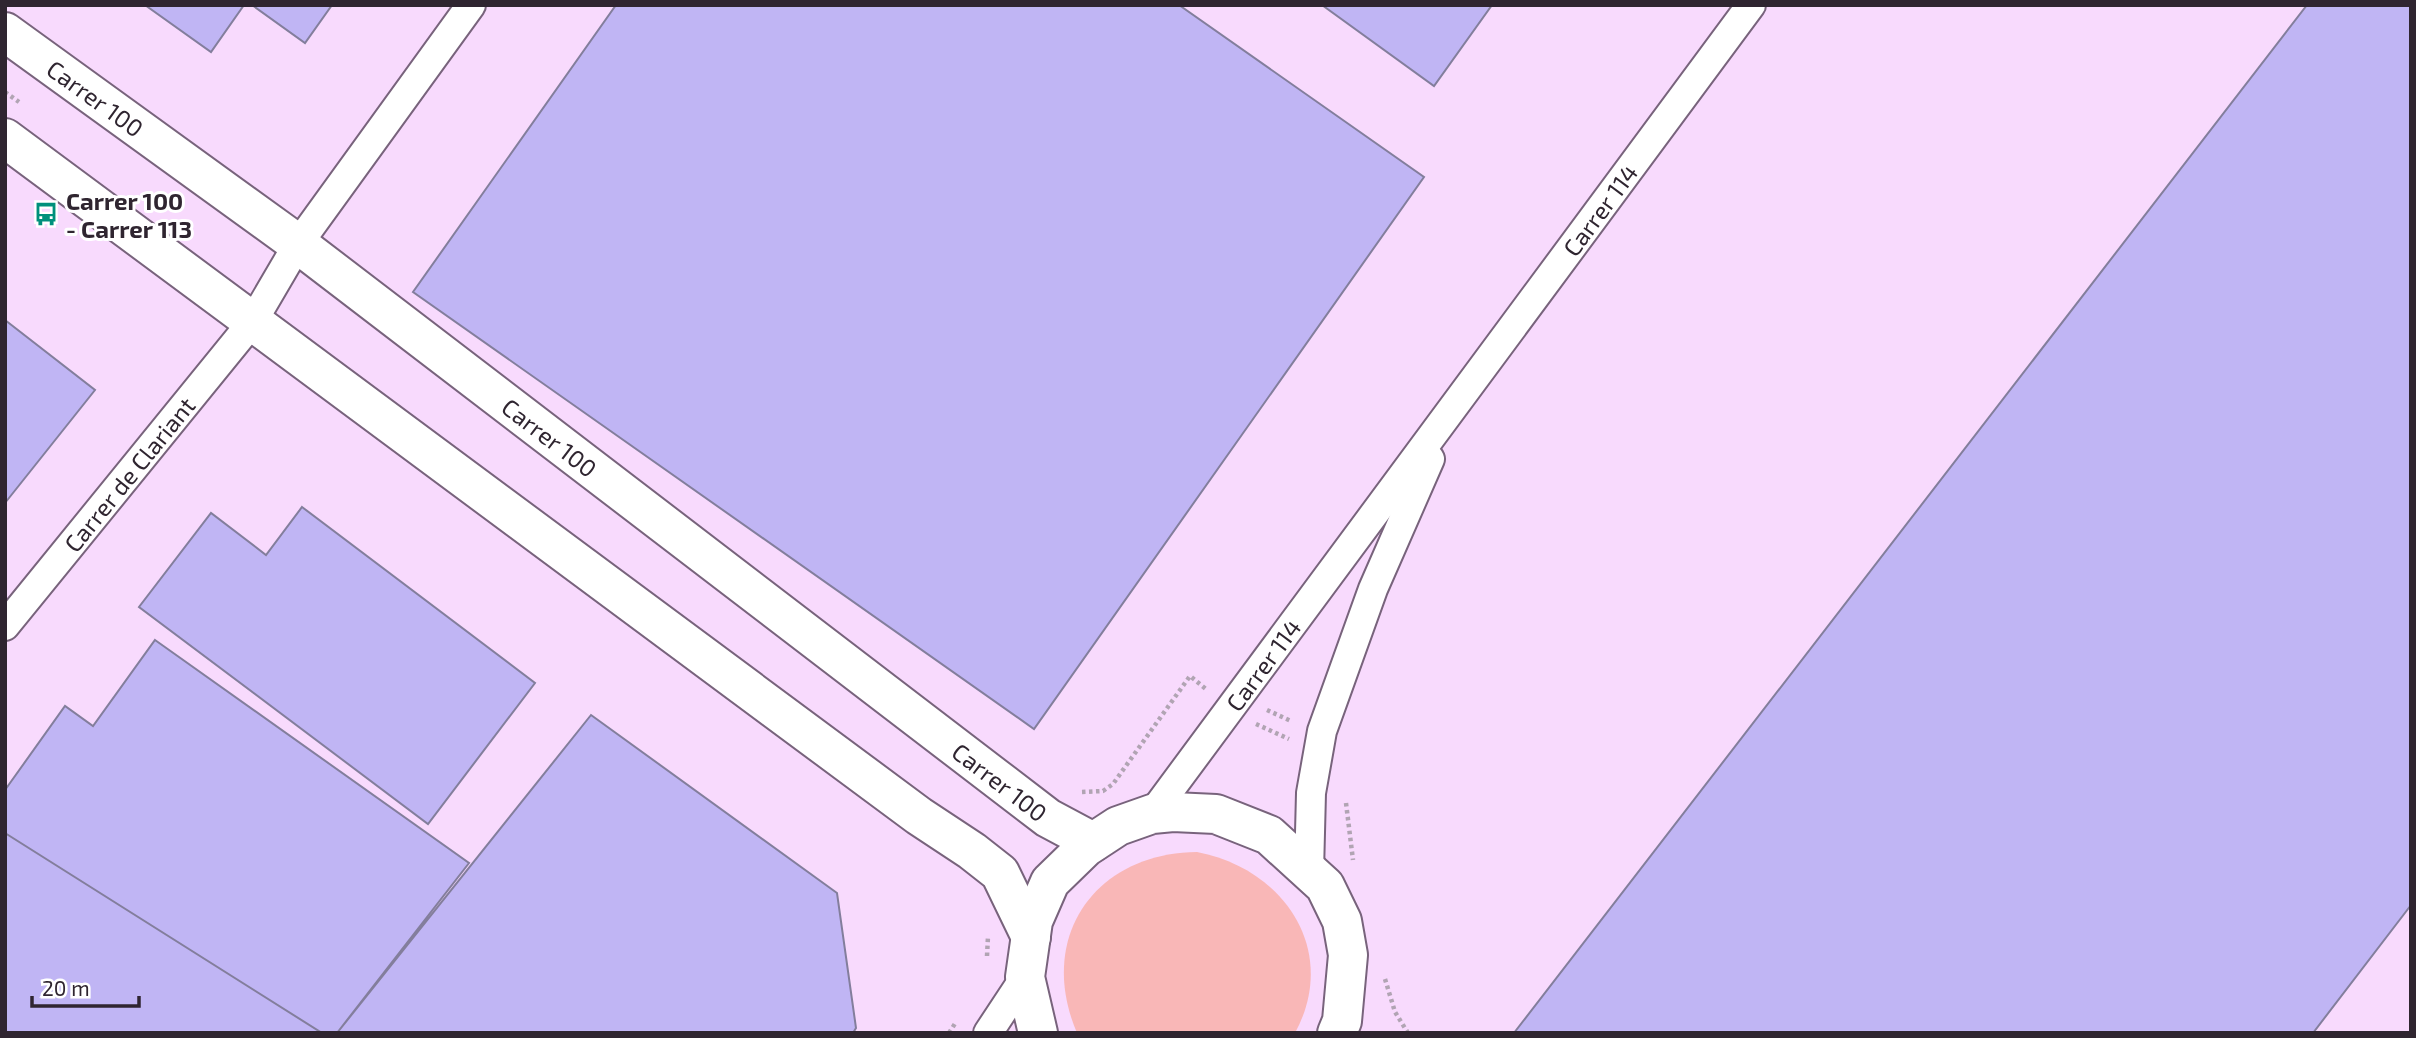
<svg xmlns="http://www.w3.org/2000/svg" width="2416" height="1038" font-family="'Exo 2',sans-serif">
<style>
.built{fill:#f8dafd}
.green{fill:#f9b7b7}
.building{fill:#c0b5f4;stroke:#837e9c;stroke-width:2}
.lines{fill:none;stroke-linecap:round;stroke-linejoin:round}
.street-casing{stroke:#78637c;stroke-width:32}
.secondary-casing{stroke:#78637c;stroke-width:42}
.path{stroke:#b1a4b3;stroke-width:4.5;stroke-dasharray:3.5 3.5;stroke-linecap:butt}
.street{stroke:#fff;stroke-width:28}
.secondary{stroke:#fff;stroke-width:38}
.labels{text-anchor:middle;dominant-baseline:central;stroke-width:6;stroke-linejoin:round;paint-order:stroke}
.street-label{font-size:24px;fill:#2f2530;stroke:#fff}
.poi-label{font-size:24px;font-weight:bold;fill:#2f2530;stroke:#fff;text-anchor:start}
</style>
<rect width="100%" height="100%" fill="#fbecfe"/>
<path class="built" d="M5 5H2411V1033H5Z"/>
<path class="green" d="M1197 852C1283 868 1340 950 1295 1033H1077C1036 937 1095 853 1197 852Z"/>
<path class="building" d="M145 5H244L211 52Z
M252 5H332L305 43Z
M616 5H1179L1424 177 1034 729 413 292Z
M1322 5H1492L1434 86Z
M2307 5H2411V905L2313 1033H1514Z
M5 320 95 390 5 503Z
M302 507 535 683 428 824 139 607 211 513 266 555Z
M155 640 469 863 337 1033H322L5 833V790L65 706 93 726Z
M591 715 837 893 856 1028 853 1033H337Z
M5 833 322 1033H5Z"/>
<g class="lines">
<g class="street-casing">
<g id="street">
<path id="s1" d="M5 626 253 321 298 244 471 5"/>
<path id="s2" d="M1152 814 1751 5"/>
<path d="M1309 872 1311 793 1322 731 1373 589 1430 459"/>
<path d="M988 1033 1025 977"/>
</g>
</g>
<g class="secondary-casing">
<g id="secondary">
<path id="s3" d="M5 32 298 244 1048 818 1093 842"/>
<path d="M5 138 919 816 972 851 1000 873 1031 937"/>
<path d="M1038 1033 1025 977 1033 921 1050 882 1086 847 1118 826 1152 814 1173 812 1216 814 1269 835 1325 886 1342 921 1348 955 1342 1021 1337 1033"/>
</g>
</g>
<path class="path" d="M5 92 19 102
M1267 710 1291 721
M1256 724 1289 739
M1082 792 1103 791 1113 784 1190 676 1206 689
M1346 803 1353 860
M987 956 988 936
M1385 979 1395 1012 1408 1033
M949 1033 956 1022"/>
<use href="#street" class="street"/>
<use href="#secondary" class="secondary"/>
</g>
<defs>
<g id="bus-bare" transform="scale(1.89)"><path d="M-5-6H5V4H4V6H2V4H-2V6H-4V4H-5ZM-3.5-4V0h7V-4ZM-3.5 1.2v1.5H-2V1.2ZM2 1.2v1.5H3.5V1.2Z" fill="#00907c" stroke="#fff" stroke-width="2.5" paint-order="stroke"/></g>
</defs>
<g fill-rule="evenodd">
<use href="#bus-bare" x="46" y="214"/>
</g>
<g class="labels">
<g class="street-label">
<text stroke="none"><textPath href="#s3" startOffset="112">Carrer 100</textPath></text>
<text stroke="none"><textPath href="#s2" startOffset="752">Carrer 114</textPath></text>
<text stroke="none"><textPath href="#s3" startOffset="679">Carrer 100</textPath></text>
<text stroke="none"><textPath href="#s1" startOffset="196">Carrer de Clariant</textPath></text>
<text stroke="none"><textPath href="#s2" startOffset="186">Carrer 114</textPath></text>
<text stroke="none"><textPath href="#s3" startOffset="1246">Carrer 100</textPath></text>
</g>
<g class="poi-label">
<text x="66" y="200">Carrer 100<tspan x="66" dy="28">- Carrer 113</tspan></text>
</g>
</g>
<rect width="2416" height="1038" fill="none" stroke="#2f2530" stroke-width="14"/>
<path d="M32 996v10h107v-10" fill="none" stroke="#2f2530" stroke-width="3.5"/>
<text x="42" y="996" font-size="21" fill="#2f2530" stroke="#ffffff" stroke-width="5" paint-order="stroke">20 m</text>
</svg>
